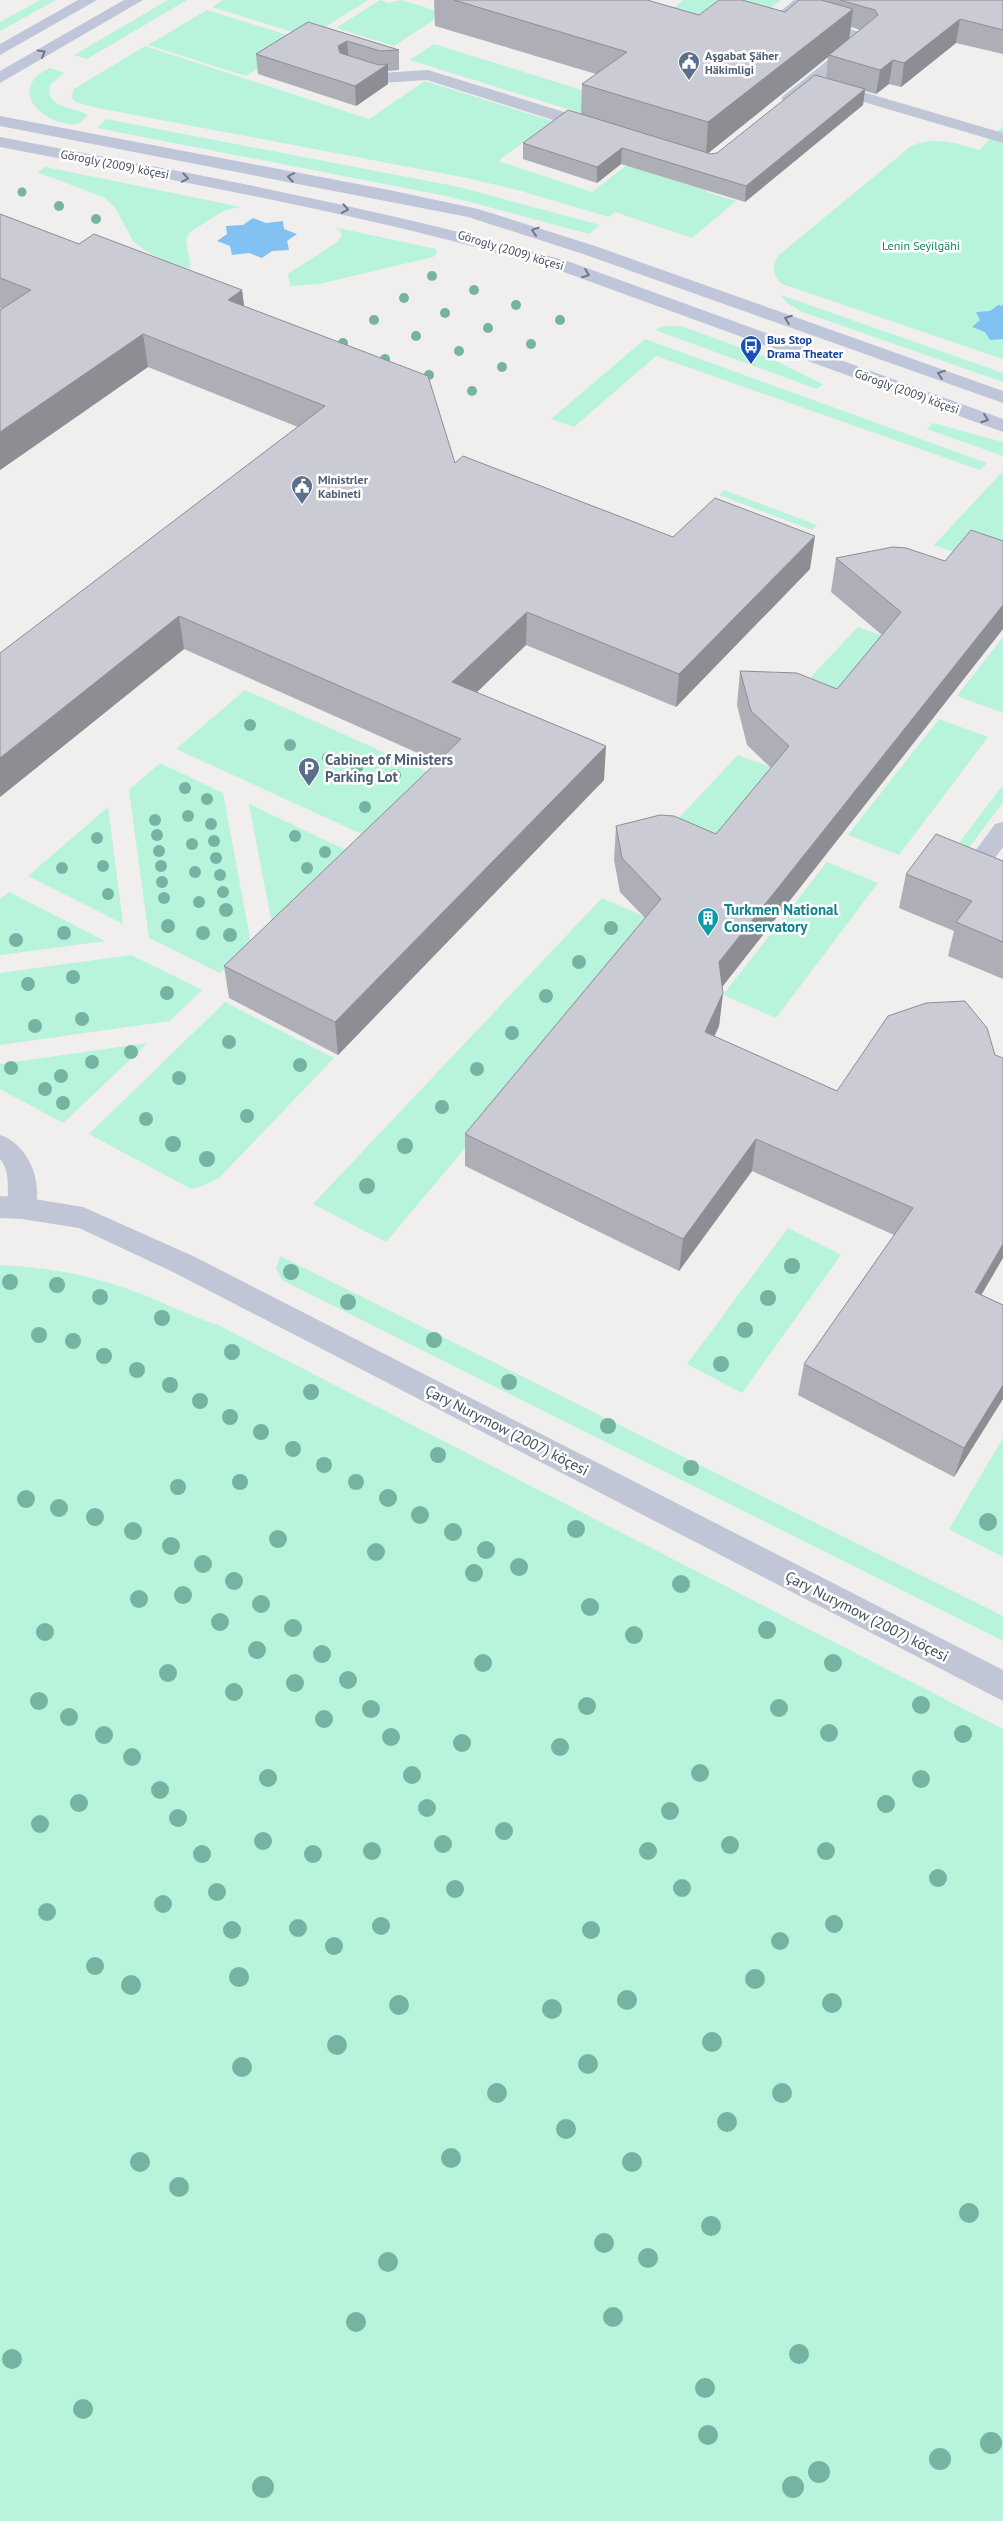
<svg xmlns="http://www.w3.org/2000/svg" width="1003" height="2521" font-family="'PT Sans',sans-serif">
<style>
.green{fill:#b8f3dc}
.water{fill:#81c2f3}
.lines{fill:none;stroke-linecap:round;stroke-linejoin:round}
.lane{fill:#c0c6d5;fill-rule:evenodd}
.street{fill:#c0c6d5;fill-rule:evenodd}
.secondary{fill:#bfc6d9;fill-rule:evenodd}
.tree{fill:#75b4a2}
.wall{fill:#aeafb6;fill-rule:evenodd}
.shaded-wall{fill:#8d8e94}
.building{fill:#cacbd4;stroke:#8d8e94}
.oneway{stroke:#707788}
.labels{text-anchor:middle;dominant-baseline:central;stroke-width:5;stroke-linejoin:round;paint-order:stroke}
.far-service-label{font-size:12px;font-weight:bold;fill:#4e5e75;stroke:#fff;text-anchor:start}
.far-street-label{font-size:12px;fill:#454c5d;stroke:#fff}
.far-park-label{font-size:12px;fill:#0f8564;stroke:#fff}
.far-transit-label{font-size:12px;font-weight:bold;fill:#164399;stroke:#fff;text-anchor:start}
.service-label{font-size:15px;font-weight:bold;fill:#4e5e75;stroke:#fff;text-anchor:start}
.culture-label{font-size:15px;font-weight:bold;fill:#0d838f;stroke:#fff;text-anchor:start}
.street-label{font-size:15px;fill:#454c5d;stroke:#fff}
</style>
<rect width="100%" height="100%" fill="#f1eeee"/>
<path class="green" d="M40 0H56L0 31V22Z
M168 0H187L87 59 74 55Z
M223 0H368L309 37 212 7Z
M380 0 389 3 401 0 444 13 394 46 336 28Z
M684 0H781L744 28 646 27Z
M207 10 304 40 246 76 148 45Z
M434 44 720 133 673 142 410 60Z
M145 46 369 119 425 81 552 121 498 161 592 192 636 158 725 175 706 192 736 201 692 238 615 212 609 217 521 191 467 178 98 108 76 102 71 97 74 89Z
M50 68 64 73 50 85C44 108 75 107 88 115L78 124C55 128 13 101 36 77 39 73 45 71 50 68Z
M106 119 459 187 600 225 589 234 451 197 97 128Z
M1003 126V359L782 284C773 276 771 265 779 255L911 146C933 136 957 143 979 150Z
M46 167 241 207 225 210 190 232 186 240 191 269C169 263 150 256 133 241L115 207 103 197 37 172Z
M338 228 436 249 437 253 433 257 319 284 290 286 288 274 337 242 342 235 340 230 335 229Z
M781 295 1003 373V382L800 311 786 302Z
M664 326H681L774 360 823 384 817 389 655 330Z
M645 339 987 463 980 470 656 356 574 427 551 419Z
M933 423 1003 442V456L927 429Z
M1003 471V569L934 545Z
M724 490 817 525 812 530 719 495Z
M858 627 892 639 830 713 791 698Z
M1003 637V713L957 696Z
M245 690 430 773 364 835 176 749Z
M939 719 988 737 899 855 848 835Z
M738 755 781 771 709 858 660 838Z
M160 763 223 793 251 944 220 973 149 938 129 790Z
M1003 785V802L959 861 949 856Z
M249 804 348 851 272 924Z
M108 807 123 924 28 876Z
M827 862 878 883 776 1018 723 995Z
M9 892 105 941 0 955V899Z
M602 898 656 922 386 1242 313 1204Z
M131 955 202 990 170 1021 0 1045V973Z
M225 1002 334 1058 219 1178 200 1187 191 1189 89 1134Z
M148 1043 63 1123 0 1089V1064Z
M788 1228 841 1255 742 1393 687 1364Z
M280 1256 1003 1616V1641L282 1280 276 1268Z
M0 1265C46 1267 92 1275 136 1292 163 1302 190 1316 218 1325L1003 1729V2521H0Z
M1003 1438V1557L949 1529Z"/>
<path class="water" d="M253 218 266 223 283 221 284 229 297 234 287 241 289 250 272 251 262 258 249 253 232 255 230 246 217 241 227 234 226 226 243 225Z
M998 305 1003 306V339L990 340 985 332 972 327 980 320 976 312 990 311Z"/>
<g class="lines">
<path class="lane" d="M794 0H812L796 14 871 35 873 38 795 102 789 104 781 99 783 96 853 40 779 18 776 15Z
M352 64 381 73 428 70 600 123 602 127 594 132 588 131 427 80 380 83 346 72 344 69 346 66Z
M829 82 1003 133V143L823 90 821 87 823 84Z
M1003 822V847L994 859 1003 862V879L971 868 967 862 995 824Z
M0 1135C30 1144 46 1188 32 1215L22 1219 12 1215C3 1198 14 1175 0 1159Z"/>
<path class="street" d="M0 1196 22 1197 83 1207 193 1256 1003 1670V1701L173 1272 79 1228 22 1219 0 1218Z"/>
<path class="secondary" d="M78 0H97L0 55V44Z
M124 0H143L0 83V71Z
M0 116 394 191 478 209 595 246 1003 391V403L583 254 468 217 0 126Z
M0 137C193 174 385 208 573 263L1003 419V432L561 271C377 216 188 183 0 147Z"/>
</g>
<g class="tree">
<circle cx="22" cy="192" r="4.5"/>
<circle cx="59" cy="206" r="5"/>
<circle cx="96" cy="219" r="5"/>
<circle cx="432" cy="276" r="5"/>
<circle cx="474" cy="290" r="5"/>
<circle cx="404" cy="298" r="5"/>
<circle cx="516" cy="305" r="5"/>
<circle cx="445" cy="313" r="5"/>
<circle cx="374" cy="320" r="5"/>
<circle cx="560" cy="320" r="5"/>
<circle cx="488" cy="328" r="5"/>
<circle cx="416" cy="336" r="5"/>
<circle cx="343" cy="343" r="5"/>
<circle cx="531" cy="344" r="5"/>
<circle cx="459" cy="351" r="5"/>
<circle cx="385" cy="359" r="5"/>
<circle cx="502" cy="367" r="5"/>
<circle cx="429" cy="375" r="5"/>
<circle cx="472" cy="391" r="5"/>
<circle cx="250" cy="725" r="6"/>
<circle cx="290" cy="745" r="6"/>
<circle cx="328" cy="758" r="6"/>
<circle cx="357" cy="768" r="6"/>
<circle cx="395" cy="775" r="6"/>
<circle cx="185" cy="788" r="6"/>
<circle cx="207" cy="799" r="6"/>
<circle cx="365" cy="807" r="6"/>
<circle cx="188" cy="816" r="6"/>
<circle cx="155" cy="820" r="6"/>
<circle cx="211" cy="824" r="6"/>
<circle cx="157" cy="835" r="6"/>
<circle cx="295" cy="836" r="6"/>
<circle cx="97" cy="838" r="6"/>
<circle cx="214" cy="841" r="6"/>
<circle cx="192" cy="844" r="6"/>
<circle cx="159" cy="851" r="6"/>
<circle cx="325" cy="852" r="6"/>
<circle cx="216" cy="858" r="6"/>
<circle cx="103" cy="866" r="6"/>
<circle cx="161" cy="866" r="6"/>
<circle cx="62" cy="868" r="6"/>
<circle cx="307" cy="868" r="6"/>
<circle cx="195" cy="872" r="6"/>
<circle cx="220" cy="875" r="6"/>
<circle cx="162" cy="882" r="6"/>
<circle cx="223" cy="892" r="6"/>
<circle cx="108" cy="894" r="6"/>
<circle cx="164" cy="898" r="6"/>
<circle cx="199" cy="902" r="6"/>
<circle cx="226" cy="910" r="7"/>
<circle cx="168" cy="926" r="7"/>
<circle cx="611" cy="928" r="7"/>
<circle cx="64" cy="933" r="7"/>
<circle cx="203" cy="933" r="7"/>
<circle cx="230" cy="935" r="7"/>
<circle cx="16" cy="940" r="7"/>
<circle cx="579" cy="962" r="7"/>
<circle cx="73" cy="977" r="7"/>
<circle cx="28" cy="984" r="7"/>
<circle cx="167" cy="993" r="7"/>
<circle cx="546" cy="996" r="7"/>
<circle cx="82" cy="1019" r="7"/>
<circle cx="35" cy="1026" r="7"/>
<circle cx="512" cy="1033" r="7"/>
<circle cx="229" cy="1042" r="7"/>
<circle cx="131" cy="1052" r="7"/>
<circle cx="92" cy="1062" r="7"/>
<circle cx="300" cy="1065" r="7"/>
<circle cx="11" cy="1068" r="7"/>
<circle cx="477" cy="1069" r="7"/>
<circle cx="61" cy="1076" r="7"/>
<circle cx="179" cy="1078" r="7"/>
<circle cx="45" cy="1089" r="7"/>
<circle cx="63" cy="1103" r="7"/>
<circle cx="442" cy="1107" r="7"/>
<circle cx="247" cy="1116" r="7"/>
<circle cx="146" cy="1119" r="7"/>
<circle cx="173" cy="1144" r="8"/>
<circle cx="405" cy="1146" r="8"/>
<circle cx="207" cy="1159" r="8"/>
<circle cx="367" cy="1186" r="8"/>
<circle cx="792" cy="1266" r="8"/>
<circle cx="291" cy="1272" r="8"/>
<circle cx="10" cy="1282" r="8"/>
<circle cx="57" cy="1285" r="8"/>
<circle cx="100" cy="1297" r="8"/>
<circle cx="768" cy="1298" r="8"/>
<circle cx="348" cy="1302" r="8"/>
<circle cx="162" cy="1318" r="8"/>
<circle cx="745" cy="1330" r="8"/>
<circle cx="39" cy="1335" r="8"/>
<circle cx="434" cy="1340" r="8"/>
<circle cx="73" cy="1341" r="8"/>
<circle cx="232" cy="1352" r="8"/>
<circle cx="104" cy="1356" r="8"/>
<circle cx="721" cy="1364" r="8"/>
<circle cx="137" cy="1370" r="8"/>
<circle cx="509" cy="1382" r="8"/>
<circle cx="170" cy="1385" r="8"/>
<circle cx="311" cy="1392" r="8"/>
<circle cx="200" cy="1401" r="8"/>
<circle cx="230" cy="1417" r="8"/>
<circle cx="608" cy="1426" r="8"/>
<circle cx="261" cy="1432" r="8"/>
<circle cx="293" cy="1449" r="8"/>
<circle cx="438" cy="1455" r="8"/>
<circle cx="324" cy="1465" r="8"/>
<circle cx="691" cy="1468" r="8"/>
<circle cx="240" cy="1482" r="8"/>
<circle cx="356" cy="1482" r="8"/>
<circle cx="178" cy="1487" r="8"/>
<circle cx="388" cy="1498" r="9"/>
<circle cx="26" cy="1499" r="9"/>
<circle cx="59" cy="1508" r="9"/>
<circle cx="420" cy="1515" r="9"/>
<circle cx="95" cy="1517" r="9"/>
<circle cx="988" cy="1522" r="9"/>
<circle cx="576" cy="1529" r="9"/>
<circle cx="133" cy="1531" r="9"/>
<circle cx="453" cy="1532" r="9"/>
<circle cx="278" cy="1539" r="9"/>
<circle cx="171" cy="1546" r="9"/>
<circle cx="486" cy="1550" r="9"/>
<circle cx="376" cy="1552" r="9"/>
<circle cx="203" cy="1564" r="9"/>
<circle cx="519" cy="1567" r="9"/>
<circle cx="474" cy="1573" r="9"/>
<circle cx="234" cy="1581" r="9"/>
<circle cx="681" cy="1584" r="9"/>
<circle cx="183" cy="1595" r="9"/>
<circle cx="139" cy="1599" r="9"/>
<circle cx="261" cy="1604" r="9"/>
<circle cx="590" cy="1607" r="9"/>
<circle cx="220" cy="1622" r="9"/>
<circle cx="293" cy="1628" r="9"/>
<circle cx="767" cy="1630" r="9"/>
<circle cx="45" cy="1632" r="9"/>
<circle cx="634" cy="1635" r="9"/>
<circle cx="257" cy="1650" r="9"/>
<circle cx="322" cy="1654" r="9"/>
<circle cx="483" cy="1663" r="9"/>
<circle cx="833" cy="1663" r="9"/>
<circle cx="168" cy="1673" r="9"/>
<circle cx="348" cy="1680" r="9"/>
<circle cx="295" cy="1683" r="9"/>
<circle cx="234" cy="1692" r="9"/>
<circle cx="39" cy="1701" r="9"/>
<circle cx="921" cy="1705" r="9"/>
<circle cx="587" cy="1706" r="9"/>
<circle cx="779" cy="1708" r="9"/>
<circle cx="371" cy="1709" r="9"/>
<circle cx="69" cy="1717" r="9"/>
<circle cx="324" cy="1719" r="9"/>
<circle cx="829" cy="1733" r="9"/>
<circle cx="963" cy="1734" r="9"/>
<circle cx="104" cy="1735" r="9"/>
<circle cx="391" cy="1737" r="9"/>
<circle cx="462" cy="1743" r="9"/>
<circle cx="560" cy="1747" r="9"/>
<circle cx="132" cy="1757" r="9"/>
<circle cx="700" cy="1773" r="9"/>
<circle cx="412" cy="1775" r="9"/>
<circle cx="268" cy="1778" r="9"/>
<circle cx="921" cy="1779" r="9"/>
<circle cx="160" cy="1790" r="9"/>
<circle cx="79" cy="1803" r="9"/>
<circle cx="886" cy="1804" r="9"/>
<circle cx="427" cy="1808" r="9"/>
<circle cx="670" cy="1811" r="9"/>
<circle cx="178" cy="1818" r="9"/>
<circle cx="40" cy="1824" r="9"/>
<circle cx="504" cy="1831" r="9"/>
<circle cx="263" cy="1841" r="9"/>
<circle cx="443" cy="1844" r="9"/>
<circle cx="730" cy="1845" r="9"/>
<circle cx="372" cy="1851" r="9"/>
<circle cx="648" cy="1851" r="9"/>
<circle cx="826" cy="1851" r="9"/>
<circle cx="202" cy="1854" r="9"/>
<circle cx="313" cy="1854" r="9"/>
<circle cx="938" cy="1878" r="9"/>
<circle cx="682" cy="1888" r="9"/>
<circle cx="455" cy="1889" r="9"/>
<circle cx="217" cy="1892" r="9"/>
<circle cx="163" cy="1904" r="9"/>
<circle cx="47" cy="1912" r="9"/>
<circle cx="834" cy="1924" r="9"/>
<circle cx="381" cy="1926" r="9"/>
<circle cx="298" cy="1928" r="9"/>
<circle cx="232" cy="1930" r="9"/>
<circle cx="591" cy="1930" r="9"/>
<circle cx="780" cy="1941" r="9"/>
<circle cx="334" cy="1946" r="9"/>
<circle cx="95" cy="1966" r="9"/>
<circle cx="239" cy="1977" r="10"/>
<circle cx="755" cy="1979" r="10"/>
<circle cx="131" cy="1985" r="10"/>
<circle cx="627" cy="2000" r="10"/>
<circle cx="832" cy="2003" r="10"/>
<circle cx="399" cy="2005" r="10"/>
<circle cx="552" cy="2009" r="10"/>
<circle cx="712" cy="2042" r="10"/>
<circle cx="337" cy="2045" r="10"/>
<circle cx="588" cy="2064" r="10"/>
<circle cx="242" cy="2067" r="10"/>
<circle cx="497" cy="2093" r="10"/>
<circle cx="782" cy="2093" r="10"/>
<circle cx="727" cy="2122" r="10"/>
<circle cx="566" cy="2129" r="10"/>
<circle cx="451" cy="2158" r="10"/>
<circle cx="140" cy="2162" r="10"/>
<circle cx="632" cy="2162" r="10"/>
<circle cx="179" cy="2187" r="10"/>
<circle cx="969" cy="2213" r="10"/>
<circle cx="711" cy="2226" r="10"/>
<circle cx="604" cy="2243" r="10"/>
<circle cx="648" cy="2258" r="10"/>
<circle cx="388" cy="2262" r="10"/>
<circle cx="613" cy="2317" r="10"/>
<circle cx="356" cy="2322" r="10"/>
<circle cx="799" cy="2354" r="10"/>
<circle cx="12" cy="2359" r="10"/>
<circle cx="705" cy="2388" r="10"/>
<circle cx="83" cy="2409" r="10"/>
<circle cx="708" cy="2435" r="10"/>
<circle cx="991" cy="2443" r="11"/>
<circle cx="940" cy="2459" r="11"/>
<circle cx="819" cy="2472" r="11"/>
<circle cx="263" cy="2487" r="11"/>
<circle cx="793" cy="2487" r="11"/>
</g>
<path class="wall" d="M434 0H647L699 15 785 12 799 0H1003V54L956 43 901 87 889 84 876 94 865 91 863 105 745 202 621 164 597 183 523 159V143L581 114 582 84 596 74 435 26ZM851 27 860 30 849 38ZM828 57 826 78 717 153 711 154 708 153Z
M308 22 399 50V70L388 71V84L356 106 258 74 256 54Z
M0 214 79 244 242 290 244 306 455 463 673 537 810 569 676 707 526 645 477 692 604 780 338 1055 229 998 224 966 438 762 184 649 0 797 298 427 148 367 0 470V310L2 309 0 308Z
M1003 541V629L722 987 723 993 719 1026 714 1037 837 1091 982 1295 1003 1305V1399L954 1477 798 1395 804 1364 894 1235 752 1171 679 1271 465 1166V1134L645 918 620 892 614 860 616 826 716 834 771 768 747 745 737 705 740 671 837 689 882 635 831 592 836 558 945 561Z
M1003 861V979L948 956 954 931 899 908 906 874Z"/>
<path class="shaded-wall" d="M853 9 849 41 829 55 828 57 706 155 708 122Z
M960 19 956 43 901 87 904 63Z
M347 41 349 61 339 66 338 46Z
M893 60 889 84 876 94 880 70Z
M388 64V84L356 106 355 86Z
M865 89 863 105 745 202 746 186Z
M622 148 621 164 597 183V167Z
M242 290 246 322 228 300Z
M143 334 148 367 0 470V432Z
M815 536 810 569 676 707 679 674Z
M1003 605V629L715 996 719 962Z
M527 612 526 645 453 715 452 682Z
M179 616 184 649 0 797V758Z
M606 746 604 780 338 1055 335 1022Z
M723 993 719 1026 701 1065 705 1032Z
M756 1139 752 1171 679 1271 683 1239Z
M1003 1244V1258L965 1323 975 1292Z
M1003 1385V1399L954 1477 964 1448Z"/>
<path class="building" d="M454 0H647L699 15 719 0H742L785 12 799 0H821L853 9 708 122 582 84 627 52Z
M840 0H1003V30L960 19 904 63 893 60 880 70 829 55 878 15 875 10Z
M308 22 399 50 380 51 347 41 338 46 340 53 379 65 388 64 355 86 256 54Z
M815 75 865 89 746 186 622 148 597 167 523 143 568 110 711 154 717 153Z
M0 214 79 244 94 234 242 290 228 300 428 376 455 463 463 456 673 537 715 498 815 536 679 674 527 612 452 682 606 746 335 1022 224 966 461 739 179 616 0 758V653L325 406 143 334 0 432V310L31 290 0 278Z
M971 530 1003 541V605L719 962 723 993 705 1032 837 1091 888 1016 926 1003 965 1001 987 1028 995 1055 1003 1058V1244L975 1292 1003 1305V1385L964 1448 804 1364 913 1208 756 1139 683 1239 465 1134 661 899 622 858 616 826 660 815 674 816 716 834 789 746 751 711 740 671 797 673 837 689 901 612 836 558 893 547 906 548 945 561Z
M936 834 1003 861V942L956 922 972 901 906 874Z"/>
<defs><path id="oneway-chevron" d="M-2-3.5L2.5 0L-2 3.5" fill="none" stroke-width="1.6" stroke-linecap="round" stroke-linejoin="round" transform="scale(1.25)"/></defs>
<g class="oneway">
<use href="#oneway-chevron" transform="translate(42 53) rotate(-30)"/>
<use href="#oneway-chevron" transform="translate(291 177) rotate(-170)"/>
<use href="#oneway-chevron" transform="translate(185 178) rotate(11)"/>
<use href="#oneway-chevron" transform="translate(345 209) rotate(11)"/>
<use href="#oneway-chevron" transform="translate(535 231) rotate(-162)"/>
<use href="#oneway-chevron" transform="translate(586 274) rotate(21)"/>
<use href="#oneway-chevron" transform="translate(788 319) rotate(-160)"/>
<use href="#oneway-chevron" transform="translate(941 374) rotate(-160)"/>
<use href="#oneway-chevron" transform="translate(985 419) rotate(20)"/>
</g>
<defs>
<g id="civic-pin" transform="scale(1.125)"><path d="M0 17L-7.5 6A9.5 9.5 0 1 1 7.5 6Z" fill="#5c6f8a" stroke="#fff"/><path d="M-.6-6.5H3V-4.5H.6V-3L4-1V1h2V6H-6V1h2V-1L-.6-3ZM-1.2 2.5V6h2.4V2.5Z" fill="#fff"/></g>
<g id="bus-pin" transform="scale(1.125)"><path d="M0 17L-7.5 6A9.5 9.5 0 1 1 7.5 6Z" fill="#1a4fb4" stroke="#fff"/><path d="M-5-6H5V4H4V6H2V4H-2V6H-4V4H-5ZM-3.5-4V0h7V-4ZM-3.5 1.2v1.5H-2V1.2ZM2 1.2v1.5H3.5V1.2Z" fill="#fff"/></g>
<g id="parking-pin" transform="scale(1.125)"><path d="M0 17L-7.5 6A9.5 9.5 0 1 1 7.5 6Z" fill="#5c6f8a" stroke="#fff"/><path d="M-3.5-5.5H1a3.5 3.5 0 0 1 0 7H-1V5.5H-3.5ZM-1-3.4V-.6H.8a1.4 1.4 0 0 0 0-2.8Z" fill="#fff"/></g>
<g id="building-pin" transform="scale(1.125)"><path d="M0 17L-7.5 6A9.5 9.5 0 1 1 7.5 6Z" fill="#0f9aa8" stroke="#fff"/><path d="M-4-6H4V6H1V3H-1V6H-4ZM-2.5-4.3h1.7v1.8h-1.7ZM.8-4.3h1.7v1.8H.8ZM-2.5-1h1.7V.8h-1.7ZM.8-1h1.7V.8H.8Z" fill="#fff"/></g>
</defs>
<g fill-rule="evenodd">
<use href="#civic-pin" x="689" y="62"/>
<use href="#bus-pin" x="751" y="346"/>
<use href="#civic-pin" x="302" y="486"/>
<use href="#parking-pin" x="309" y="768"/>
<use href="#building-pin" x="708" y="918"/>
</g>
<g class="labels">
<g class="far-service-label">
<text x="705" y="55">Aşgabat Şäher<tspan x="705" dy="14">Häkimligi</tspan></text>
<text x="318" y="479">Ministrler<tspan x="318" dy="14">Kabineti</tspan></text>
</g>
<g class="far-street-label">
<text transform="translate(115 164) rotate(11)">Görogly (2009) köçesi</text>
<text transform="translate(511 250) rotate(17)">Görogly (2009) köçesi</text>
<text transform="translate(907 391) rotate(20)">Görogly (2009) köçesi</text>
</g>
<g class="far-park-label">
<text x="921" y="245">Lenin Seýilgähi</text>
</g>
<g class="far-transit-label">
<text x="767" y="339">Bus Stop<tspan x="767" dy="14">Drama Theater</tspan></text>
</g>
<g class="service-label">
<text x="325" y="759">Cabinet of Ministers<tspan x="325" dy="17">Parking Lot</tspan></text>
</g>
<g class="culture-label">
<text x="724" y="909">Turkmen National<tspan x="724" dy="17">Conservatory</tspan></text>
</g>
<g class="street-label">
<text transform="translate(507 1430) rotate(27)">Çary Nurymow (2007) köçesi</text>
<text transform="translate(867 1616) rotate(27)">Çary Nurymow (2007) köçesi</text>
</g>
</g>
</svg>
